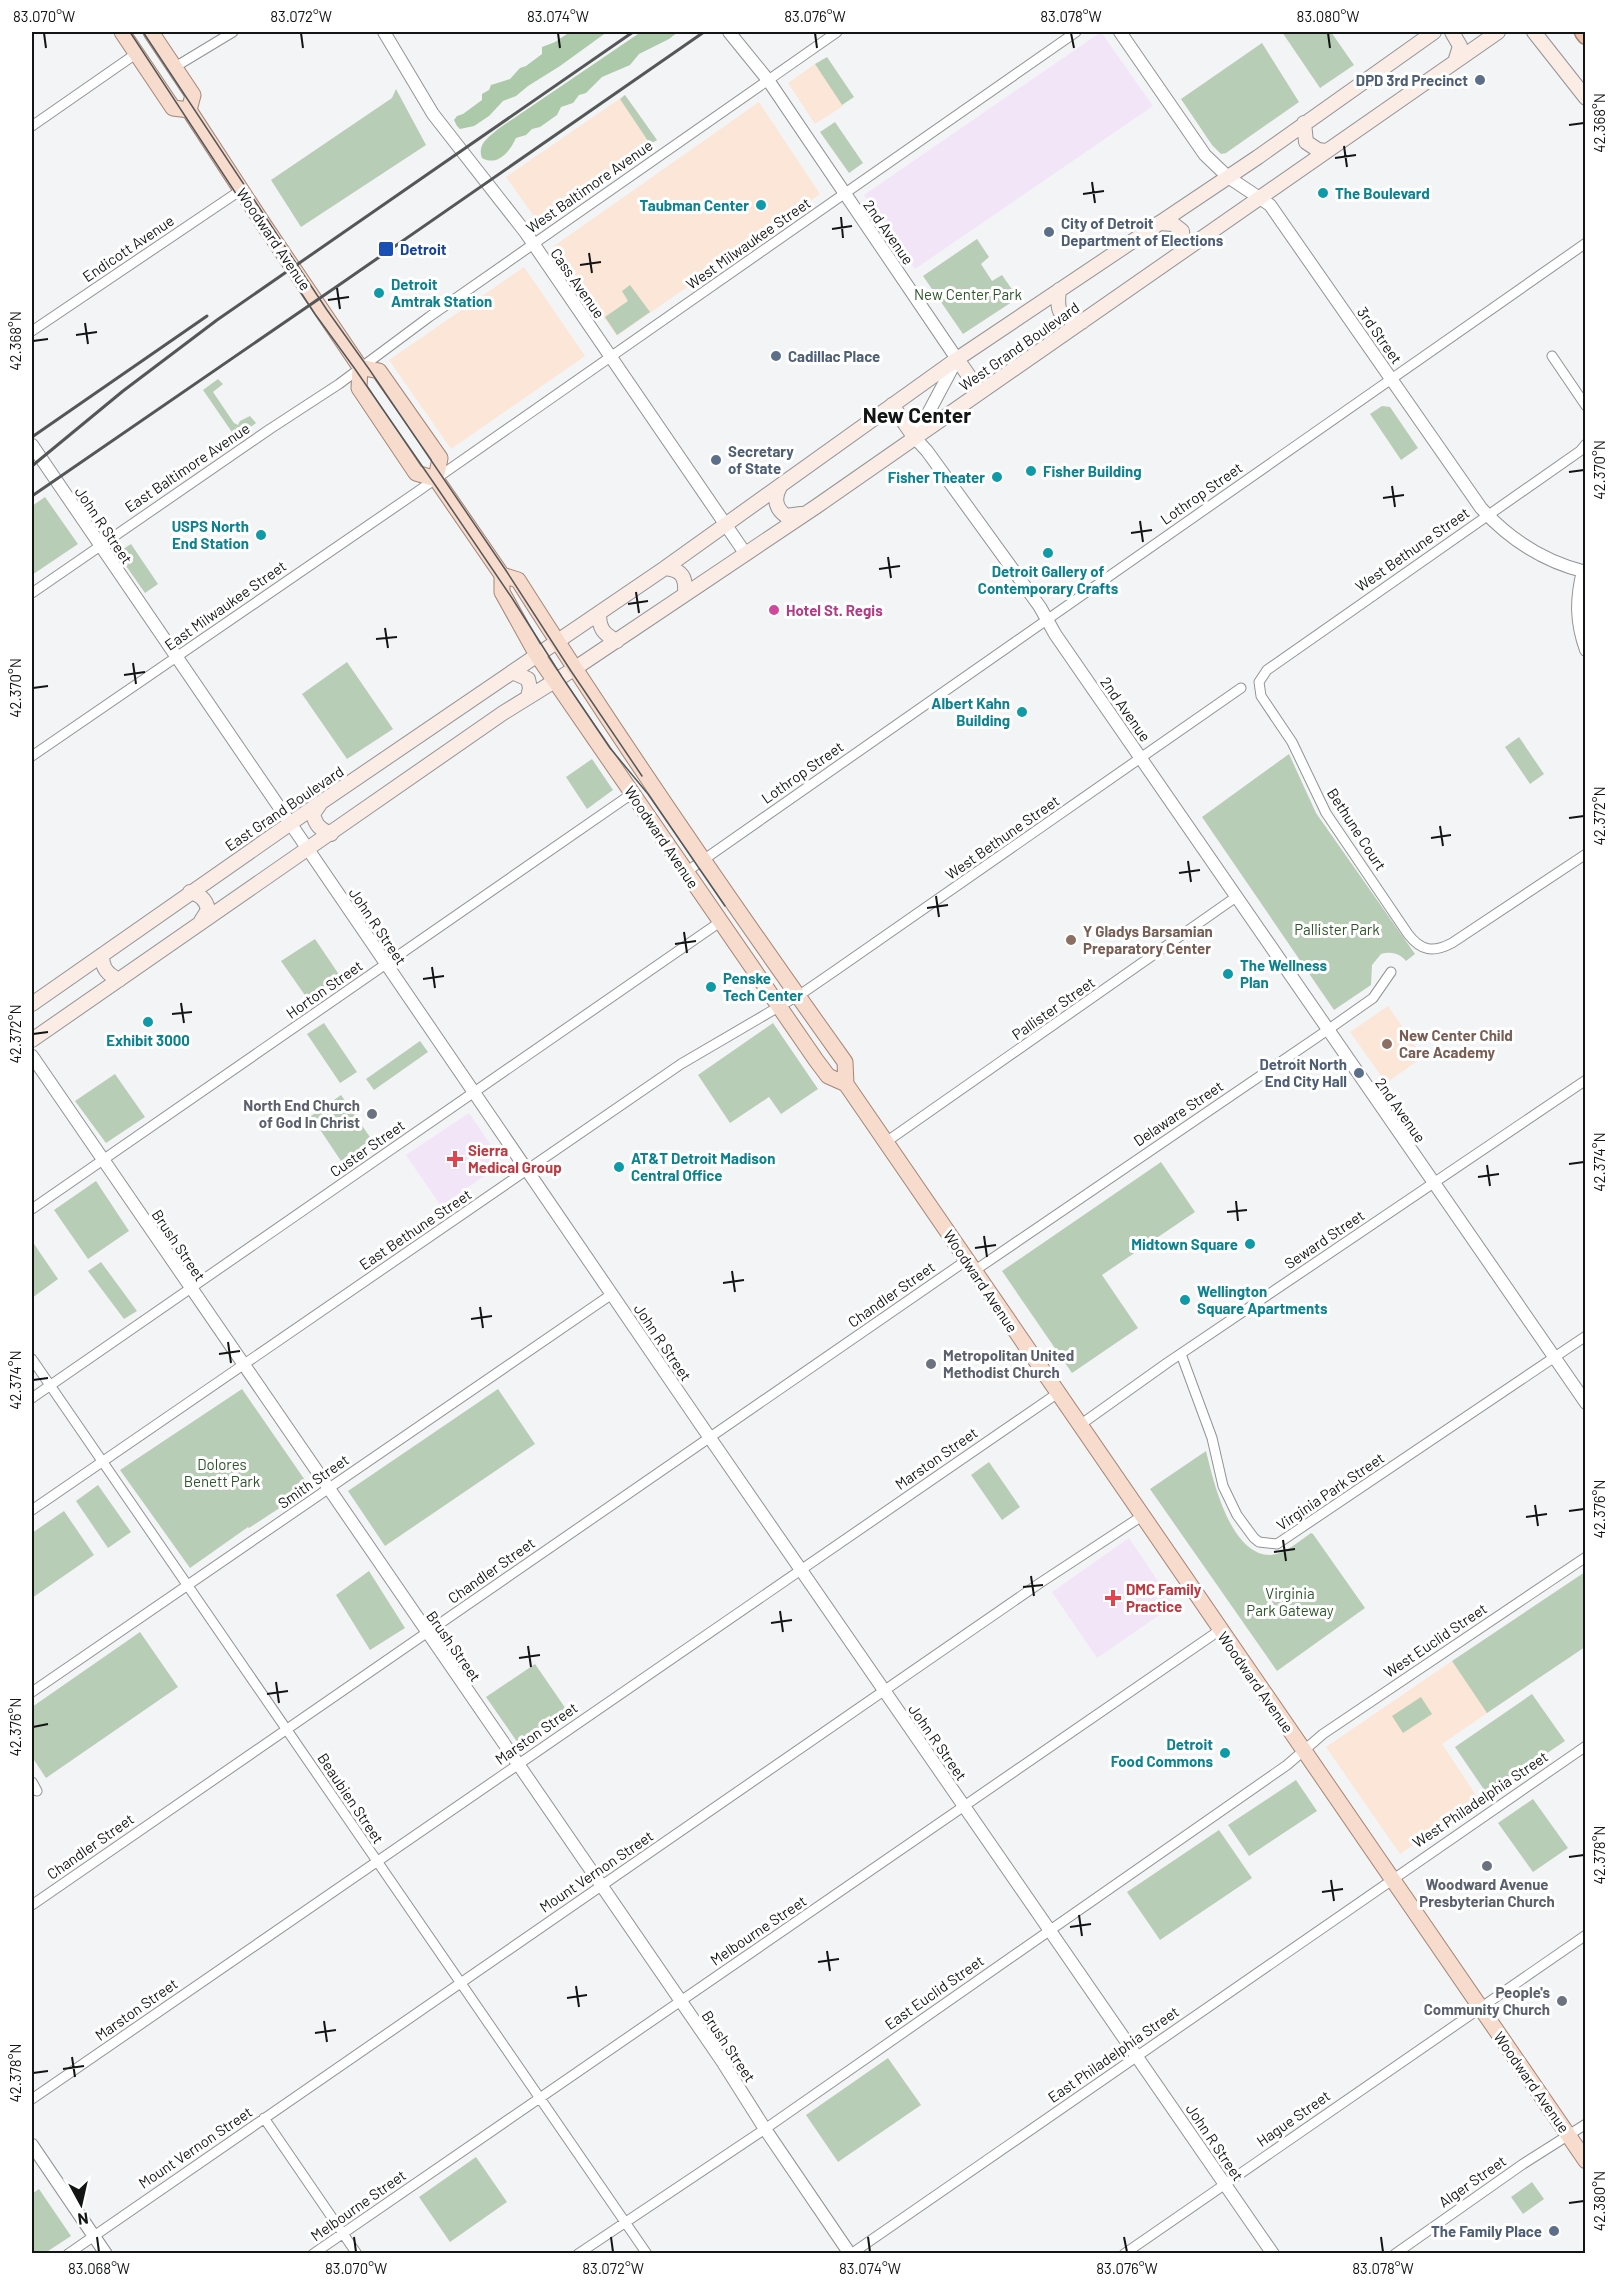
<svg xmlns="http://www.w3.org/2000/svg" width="1617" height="2285" font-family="Barlow,sans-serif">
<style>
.education{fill:#fbe6d7}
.medical{fill:#f2e5f8}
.green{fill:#b8cdb5}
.forest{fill:#acc9a9}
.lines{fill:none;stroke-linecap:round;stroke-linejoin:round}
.minor-casing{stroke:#929395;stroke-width:11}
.tertiary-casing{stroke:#929395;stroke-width:14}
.secondary-casing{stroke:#929395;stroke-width:16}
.primary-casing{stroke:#a38676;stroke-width:17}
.motorway-casing{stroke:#a38676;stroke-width:19}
.minor{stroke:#fff;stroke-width:9}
.tertiary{stroke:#fff;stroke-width:12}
.secondary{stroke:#fbede6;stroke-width:14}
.primary{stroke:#f7dbcc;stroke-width:15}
.motorway{stroke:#f1c3aa;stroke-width:16}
.tram{stroke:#555657;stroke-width:1.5}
.rail{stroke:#555657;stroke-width:3}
.ticks{fill:none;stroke:#131414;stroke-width:2}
.service-dot{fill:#5c6f8a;stroke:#fff;stroke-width:2}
.culture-dot{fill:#0f9aa8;stroke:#fff;stroke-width:2}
.transit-dot{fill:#1a4fb4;stroke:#fff;stroke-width:2}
.hotel-dot{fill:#d1479c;stroke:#fff;stroke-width:2}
.education-dot{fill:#8d6e63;stroke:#fff;stroke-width:2}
.worship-dot{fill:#6b7280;stroke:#fff;stroke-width:2}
.health-dot{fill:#e0444e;stroke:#fff;stroke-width:2}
.labels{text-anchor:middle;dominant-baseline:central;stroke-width:6;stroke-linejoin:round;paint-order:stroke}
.service-label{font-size:15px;font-weight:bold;fill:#4e5e75;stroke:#fff;text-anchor:end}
.street-label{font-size:15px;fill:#131414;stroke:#fff}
.culture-label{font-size:15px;font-weight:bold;fill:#0d838f;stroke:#fff;text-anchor:start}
.transit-label{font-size:15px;font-weight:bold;fill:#164399;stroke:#fff;text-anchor:start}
.park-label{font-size:15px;fill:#2d5529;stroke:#fff}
.hotel-label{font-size:15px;font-weight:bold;fill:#b23c85;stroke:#fff;text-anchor:start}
.education-label{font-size:15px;font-weight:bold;fill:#785e54;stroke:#fff;text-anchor:start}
.worship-label{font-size:15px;font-weight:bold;fill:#5b616d;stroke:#fff;text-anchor:end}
.health-label{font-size:15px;font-weight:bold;fill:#be3a42;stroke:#fff;text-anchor:start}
.district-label{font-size:21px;font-weight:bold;fill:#131414;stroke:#fff}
.neatline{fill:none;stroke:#131414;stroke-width:2}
.ticks-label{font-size:15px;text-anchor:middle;fill:#131414}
</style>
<rect width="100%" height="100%" fill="#f3f4f6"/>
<path class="education" d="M815 64 843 106 815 124 788 83Z
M625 95 657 140 538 222 506 177Z
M759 102 820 194 617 336 554 246Z
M524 267 585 356 451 449 389 360Z
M1388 1006 1423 1057 1386 1083 1350 1032Z
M1452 1661 1487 1713 1442 1744 1479 1800 1400 1854 1326 1747Z"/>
<path class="medical" d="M1101 32 1153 106 915 269 864 195Z
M469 1113 503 1163 441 1206 406 1155Z
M1129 1538 1174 1605 1097 1658 1052 1592Z"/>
<path class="green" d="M1282 32H1331L1354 65 1320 88Z
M1262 43 1299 102 1226 153 1221 154 1212 145 1181 99Z
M827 57 854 97 842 105 815 64Z
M396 89 426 145 301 227 271 180 392 98Z
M625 95 657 140 650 144 620 99Z
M835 122 863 163 849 173 820 132Z
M977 239 989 257 981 264 992 281 1002 275 1018 298 963 334 923 276Z
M630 285 650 312 617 335 605 317 628 301 622 291Z
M218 379 223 384 213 392 234 423 238 425 240 421 250 416 256 423 236 438 203 390Z
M1382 406 1390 407 1418 448 1401 460 1370 414Z
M45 497 78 544 32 575V506Z
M131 544 158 584 145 593 117 553Z
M347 662 393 729 347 759 302 694Z
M1519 737 1544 774 1530 784 1505 747Z
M1289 754 1316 813 1415 954 1406 961C1400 953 1390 951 1381 954L1372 965 1371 985 1334 1010 1202 817Z
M592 759 613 790 587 809 566 777Z
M315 939 342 979 309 1001 281 961Z
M324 1023 357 1072 340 1083 307 1034Z
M773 1023 818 1089 781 1114 769 1097 730 1123 698 1075Z
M420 1041 428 1052 374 1090 366 1079Z
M115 1074 145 1117 106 1143 75 1101Z
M341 1095 374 1143 343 1164 311 1116Z
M1161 1162 1195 1212 1102 1275 1138 1328 1072 1373 1002 1271Z
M96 1181 129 1231 88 1259 54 1210Z
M32 1241 58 1279 32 1298Z
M101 1262 137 1311 124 1319 88 1271Z
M242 1389 309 1486 299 1492 301 1494 249 1528 248 1527 190 1568 120 1470Z
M498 1389 535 1444 385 1546 348 1491Z
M1206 1451C1213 1479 1230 1556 1271 1555 1285 1554 1299 1541 1311 1533L1313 1534 1365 1608 1277 1671 1150 1489Z
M989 1462 1020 1507 1002 1520 971 1475Z
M98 1485 131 1532 108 1548 76 1501Z
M64 1511 94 1555 32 1598V1533Z
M369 1571 405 1628 370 1650 336 1595Z
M1585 1572V1647L1487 1713 1452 1661Z
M140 1632 178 1687 46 1778 32 1757V1707Z
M535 1664 566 1709 518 1743 486 1697Z
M1532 1694 1565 1741 1487 1794 1455 1747Z
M1421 1697 1432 1714 1403 1733 1392 1716Z
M1296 1780 1317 1811 1249 1856 1228 1825Z
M1533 1799 1568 1848 1533 1872 1498 1823Z
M1219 1830 1252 1878 1160 1940 1127 1892Z
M888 2058 921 2105 838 2162 806 2115Z
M476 2157 507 2202 450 2242 419 2197Z
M1532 2182 1544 2199 1523 2214 1511 2197Z
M39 2189 71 2236 45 2253H32V2194Z"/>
<path class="forest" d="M570 32H607L560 66 528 86 516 96 503 101 489 116 474 126 460 129 457 126 454 120 457 116 463 114 482 100V94L489 90 491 85 510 79 520 68 526 66 542 54V47L555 42Z
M641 32H678L669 39 639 54 630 65 602 77 586 93 579 95 573 103 561 107 557 115 540 127 532 129 526 135 516 138C510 151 498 167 482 158 477 144 488 138 498 129Z"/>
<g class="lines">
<g class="minor-casing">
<path id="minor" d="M175 67 233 32
M32 126 137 53
M32 331 241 190
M1552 356 1586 406
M1586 444 1580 451 1267 670 1259 682 1261 696 1292 742 1326 813 1408 934C1421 951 1433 953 1452 943L1586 854
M32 593 270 429 339 384 429 317 837 32
M32 756 414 494 1076 32
M686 872 1586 243
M886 1142 1236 897
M32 1209 633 793
M974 1271 1329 1029 1373 998 1391 972
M1181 1354 1212 1438 1223 1486 1237 1515 1254 1538 1259 1542 1277 1544 1586 1336
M32 1359 647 2254
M32 1398 720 922
M1080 1425 1167 1363 1586 1080
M32 1510 681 1064 804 992 836 970 1241 688
M32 1692 612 1294
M32 1782 37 1791
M32 1905 967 1260
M32 2099 1058 1393
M264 2118 357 2254
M68 2254 1040 1583 1142 1516
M313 2254 1220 1630
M578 2254 765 2129 1287 1765 1323 1734 1586 1557
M851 2254 1586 1746
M1124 2254 1586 1935
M1395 2254 1523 2164 1586 2124"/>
</g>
<g class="tertiary-casing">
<path id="tertiary" d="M384 32 433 114 526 233 745 553
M729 32 768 80 957 359 915 438 927 451 1040 607 1055 634 1586 1403
M1120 32 1205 155 1228 177 1270 205 1481 508C1509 539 1545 562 1586 572
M32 445 701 1425 1273 2254
M1583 571C1576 600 1576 622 1586 650
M32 1056 722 2061 765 2129 850 2254
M32 2145 106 2254"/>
</g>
<g class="secondary-casing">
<path id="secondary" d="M1452 32 1460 46 1455 62
M1534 32 1586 98
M1304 123 1306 142 1318 150 1326 151
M1159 223 1173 224 1182 231 1183 245 1179 254
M1059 290C1056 312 1060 319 1082 322
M957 359 980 392
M892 405 915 438
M781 485C774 497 774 507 786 516L801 514
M665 568C683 570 686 578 685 594
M599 613C599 628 603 634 617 641
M512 672 528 679 530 688 528 697
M320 804 313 814C316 826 320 829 331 834
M190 892C200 895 206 899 208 910L201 921
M102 955C102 968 107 974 119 980
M32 1004 301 816 665 568 957 359 1258 157 1434 32
M32 1040 503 713 574 669 817 506 1498 32"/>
</g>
<g class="primary-casing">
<path id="primary" d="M122 32 173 108 189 110
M151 32 193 95 189 110 264 225 360 367 359 388 416 473 436 479 502 575 518 580C622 744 732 904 845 1062L846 1084 1586 2161
M360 367 379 371 440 458 436 479
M502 575V592L537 655 816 1060 828 1076 846 1084"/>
</g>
<g class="motorway-casing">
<path id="motorway" d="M1583 32 1586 36"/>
</g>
<use href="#minor" class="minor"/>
<use href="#tertiary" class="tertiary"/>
<use href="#secondary" class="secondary"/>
<use href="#primary" class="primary"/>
<use href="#motorway" class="motorway"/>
<path class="tram" d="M130 32 315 314 355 369 440 492 512 598 562 677 610 748 648 794 725 906
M143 32 327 310 369 369 505 569 571 671 642 776"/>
<path class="rail" d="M32 437 207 316
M32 466 123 391 217 320 633 32
M32 496 339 285 704 32"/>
</g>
<path class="ticks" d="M44 33 46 48M301 33 303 48M558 33 560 48M815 33 817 48M1071 33 1074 48M1328 33 1330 48M1569 125 1584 123M1344 146 1347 167M1335 158 1356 155M1092 182 1095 203M1083 194 1104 191M841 217 843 238M832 229 852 226M589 253 592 273M580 265 601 262M337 288 340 309M328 300 349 297M85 323 88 344M76 335 97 332M33 341 48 339M1569 472 1584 470M1392 486 1395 507M1383 498 1404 495M1140 521 1143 542M1131 533 1152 530M888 557 891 578M879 569 900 566M636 592 639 613M628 604 648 601M385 628 388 648M376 639 397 637M133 663 136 684M124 675 145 672M33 688 48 686M1569 818 1584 816M1440 826 1443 846M1431 838 1451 835M1188 861 1191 882M1179 873 1200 870M936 896 939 917M927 908 948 905M684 932 687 953M675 944 696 941M432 967 435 988M423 979 444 976M181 1003 184 1023M172 1014 192 1012M33 1034 48 1032M1569 1164 1584 1162M1487 1165 1490 1186M1478 1177 1499 1174M1236 1201 1238 1221M1227 1212 1247 1210M984 1236 987 1257M975 1248 996 1245M732 1271 735 1292M723 1283 744 1280M480 1307 483 1328M471 1319 492 1316M228 1342 231 1363M219 1354 240 1351M33 1380 48 1378M1535 1505 1538 1526M1569 1511 1584 1509M1526 1517 1547 1514M1283 1540 1286 1561M1274 1552 1295 1549M1031 1576 1034 1596M1023 1587 1043 1585M780 1611 783 1632M771 1623 792 1620M528 1646 531 1667M519 1658 540 1655M276 1682 279 1703M267 1694 288 1691M33 1727 48 1724M1569 1857 1584 1855M1331 1880 1334 1901M1322 1892 1343 1889M1079 1915 1082 1936M1070 1927 1091 1924M827 1951 830 1971M818 1962 839 1959M576 1986 579 2007M567 1998 587 1995M324 2021 327 2042M315 2033 336 2030M72 2057 75 2077M63 2069 84 2066M33 2073 48 2071M1569 2203 1584 2201M97 2237 99 2252M354 2237 356 2252M611 2237 613 2252M868 2237 870 2252M1124 2237 1127 2252M1381 2237 1383 2252"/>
<g class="service-dot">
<circle cx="1480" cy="80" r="6"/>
<circle cx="1049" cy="232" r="6"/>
<circle cx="776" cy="356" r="6"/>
<circle cx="716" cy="460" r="6"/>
<circle cx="1359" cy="1073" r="6"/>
<circle cx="1554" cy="2231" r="6"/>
</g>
<g class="culture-dot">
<circle cx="1323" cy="193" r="6"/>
<circle cx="761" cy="205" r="6"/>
<circle cx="379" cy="293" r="6"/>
<circle cx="1031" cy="471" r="6"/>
<circle cx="997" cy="477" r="6"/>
<circle cx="261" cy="535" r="6"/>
<circle cx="1048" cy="553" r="6"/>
<circle cx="1022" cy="712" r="6"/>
<circle cx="1228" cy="974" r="6"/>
<circle cx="711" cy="987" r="6"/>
<circle cx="148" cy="1022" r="6"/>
<circle cx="619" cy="1167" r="6"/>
<circle cx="1250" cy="1244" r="6"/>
<circle cx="1185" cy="1300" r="6"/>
<circle cx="1225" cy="1753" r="6"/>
</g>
<rect class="transit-dot" x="378" y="241" width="16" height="16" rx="3"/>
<circle class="hotel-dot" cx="774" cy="610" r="6"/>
<g class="education-dot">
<circle cx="1071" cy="940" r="6"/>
<circle cx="1387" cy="1044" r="6"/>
</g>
<g class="worship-dot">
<circle cx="372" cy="1114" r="6"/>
<circle cx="931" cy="1364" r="6"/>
<circle cx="1487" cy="1866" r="6"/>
<circle cx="1562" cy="2001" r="6"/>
</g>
<g class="health-dot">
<path d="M452 1150h6v6h6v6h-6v6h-6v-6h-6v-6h6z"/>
<path d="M1110 1589h6v6h6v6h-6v6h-6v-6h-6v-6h6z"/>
</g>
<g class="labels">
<g class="service-label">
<text x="1468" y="80">DPD 3rd Precinct</text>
<text x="1061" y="223" text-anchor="start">City of Detroit<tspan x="1061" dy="17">Department of Elections</tspan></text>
<text x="788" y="356" text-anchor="start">Cadillac Place</text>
<text x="728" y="451" text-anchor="start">Secretary<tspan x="728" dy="17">of State</tspan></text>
<text x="1347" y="1064">Detroit North<tspan x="1347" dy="17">End City Hall</tspan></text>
<text x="1542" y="2231">The Family Place</text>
</g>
<g class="street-label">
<text transform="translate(589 186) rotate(-35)">West Baltimore Avenue</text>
<text transform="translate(889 232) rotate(55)">2nd Avenue</text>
<text transform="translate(274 239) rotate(56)">Woodward Avenue</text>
<text transform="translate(748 243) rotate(-35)">West Milwaukee Street</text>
<text transform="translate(128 248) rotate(-34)">Endicott Avenue</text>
<text transform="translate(578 283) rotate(55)">Cass Avenue</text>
<text transform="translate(1380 335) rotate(55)">3rd Street</text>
<text transform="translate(1019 346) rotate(-35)">West Grand Boulevard</text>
<text transform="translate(187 467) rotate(-34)">East Baltimore Avenue</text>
<text transform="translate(1201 493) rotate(-35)">Lothrop Street</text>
<text transform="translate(104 525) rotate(56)">John R Street</text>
<text transform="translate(1412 549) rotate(-35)">West Bethune Street</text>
<text transform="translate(225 605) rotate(-35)">East Milwaukee Street</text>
<text transform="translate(1126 709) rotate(55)">2nd Avenue</text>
<text transform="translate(802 772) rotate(-35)">Lothrop Street</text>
<text transform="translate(284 808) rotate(-34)">East Grand Boulevard</text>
<text transform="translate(1357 829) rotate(57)">Bethune Court</text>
<text transform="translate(662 837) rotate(56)">Woodward Avenue</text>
<text transform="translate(1002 837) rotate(-35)">West Bethune Street</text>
<text transform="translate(378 926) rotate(56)">John R Street</text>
<text transform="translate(324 989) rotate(-35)">Horton Street</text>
<text transform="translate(1053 1008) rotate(-35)">Pallister Street</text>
<text transform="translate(1401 1110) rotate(55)">2nd Avenue</text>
<text transform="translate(1178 1113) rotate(-34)">Delaware Street</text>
<text transform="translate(367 1148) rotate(-35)">Custer Street</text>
<text transform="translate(415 1229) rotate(-34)">East Bethune Street</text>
<text transform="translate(1324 1239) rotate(-34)">Seward Street</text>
<text transform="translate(179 1245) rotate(56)">Brush Street</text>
<text transform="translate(981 1281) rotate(56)">Woodward Avenue</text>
<text transform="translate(891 1294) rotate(-35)">Chandler Street</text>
<text transform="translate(663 1342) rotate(56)">John R Street</text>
<text transform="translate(936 1458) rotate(-35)">Marston Street</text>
<text transform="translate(313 1481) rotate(-35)">Smith Street</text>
<text transform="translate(1330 1491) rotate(-34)">Virginia Park Street</text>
<text transform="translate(491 1570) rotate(-35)">Chandler Street</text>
<text transform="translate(1435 1640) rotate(-34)">West Euclid Street</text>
<text transform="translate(454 1646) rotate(55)">Brush Street</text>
<text transform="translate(1256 1682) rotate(55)">Woodward Avenue</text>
<text transform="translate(536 1733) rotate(-35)">Marston Street</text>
<text transform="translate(938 1742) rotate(55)">John R Street</text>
<text transform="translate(351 1798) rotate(56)">Beaubien Street</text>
<text transform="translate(1480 1799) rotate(-34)">West Philadelphia Street</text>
<text transform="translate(90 1846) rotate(-35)">Chandler Street</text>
<text transform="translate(596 1871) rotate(-34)">Mount Vernon Street</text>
<text transform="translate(758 1930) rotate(-34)">Melbourne Street</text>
<text transform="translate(934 1992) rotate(-35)">East Euclid Street</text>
<text transform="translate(136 2009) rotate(-35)">Marston Street</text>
<text transform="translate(729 2046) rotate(56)">Brush Street</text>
<text transform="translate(1113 2054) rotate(-35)">East Philadelphia Street</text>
<text transform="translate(1532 2082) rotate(55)">Woodward Avenue</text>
<text transform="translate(1293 2118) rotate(-35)">Hague Street</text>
<text transform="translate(1215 2142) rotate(56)">John R Street</text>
<text transform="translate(195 2147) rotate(-34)">Mount Vernon Street</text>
<text transform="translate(1472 2181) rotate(-35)">Alger Street</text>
<text transform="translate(358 2205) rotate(-35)">Melbourne Street</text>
</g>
<g class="culture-label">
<text x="1335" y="193">The Boulevard</text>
<text x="749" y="205" text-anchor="end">Taubman Center</text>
<text x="391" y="284">Detroit<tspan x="391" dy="17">Amtrak Station</tspan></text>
<text x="1043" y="471">Fisher Building</text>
<text x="985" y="477" text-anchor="end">Fisher Theater</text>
<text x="249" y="526" text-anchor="end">USPS North<tspan x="249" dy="17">End Station</tspan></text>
<text x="1048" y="571" text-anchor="middle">Detroit Gallery of<tspan x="1048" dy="17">Contemporary Crafts</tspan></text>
<text x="1010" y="703" text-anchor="end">Albert Kahn<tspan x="1010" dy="17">Building</tspan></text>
<text x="1240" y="965">The Wellness<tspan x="1240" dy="17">Plan</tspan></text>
<text x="723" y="978">Penske<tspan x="723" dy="17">Tech Center</tspan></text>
<text x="148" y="1040" text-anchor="middle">Exhibit 3000</text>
<text x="631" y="1158">AT&amp;T Detroit Madison<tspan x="631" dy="17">Central Office</tspan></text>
<text x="1238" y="1244" text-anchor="end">Midtown Square</text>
<text x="1197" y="1291">Wellington<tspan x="1197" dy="17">Square Apartments</tspan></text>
<text x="1213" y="1744" text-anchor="end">Detroit<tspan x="1213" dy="17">Food Commons</tspan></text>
</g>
<g class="transit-label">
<text x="400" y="249">Detroit</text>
</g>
<g class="park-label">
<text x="968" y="294">New Center Park</text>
<text x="1337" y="929">Pallister Park</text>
<text x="222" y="1464">Dolores<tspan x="222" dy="17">Benett Park</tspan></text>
<text x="1290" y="1593">Virginia<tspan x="1290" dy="17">Park Gateway</tspan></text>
</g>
<g class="hotel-label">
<text x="786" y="610">Hotel St. Regis</text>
</g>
<g class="education-label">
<text x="1083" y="931">Y Gladys Barsamian<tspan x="1083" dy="17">Preparatory Center</tspan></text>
<text x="1399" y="1035">New Center Child<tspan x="1399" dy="17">Care Academy</tspan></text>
</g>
<g class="worship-label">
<text x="360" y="1105">North End Church<tspan x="360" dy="17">of God In Christ</tspan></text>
<text x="943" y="1355" text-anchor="start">Metropolitan United<tspan x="943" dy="17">Methodist Church</tspan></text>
<text x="1487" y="1884" text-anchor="middle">Woodward Avenue<tspan x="1487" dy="17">Presbyterian Church</tspan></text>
<text x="1550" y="1992">People's<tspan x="1550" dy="17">Community Church</tspan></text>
</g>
<g class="health-label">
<text x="468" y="1150">Sierra<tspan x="468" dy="17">Medical Group</tspan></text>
<text x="1126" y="1589">DMC Family<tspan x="1126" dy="17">Practice</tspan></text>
</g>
<g class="district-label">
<text x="917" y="414">New Center</text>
</g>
</g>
<rect width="1617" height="2285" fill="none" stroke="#ffffff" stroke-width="66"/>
<g transform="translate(81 2204) rotate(172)" stroke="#ffffff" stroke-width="4.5" paint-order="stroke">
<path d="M0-4.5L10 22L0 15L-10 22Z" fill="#131414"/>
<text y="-9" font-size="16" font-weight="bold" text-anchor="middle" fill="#131414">N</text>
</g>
<rect x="33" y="33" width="1551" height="2219" class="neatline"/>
<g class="ticks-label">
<text x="44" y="22">83.070°W</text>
<text x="301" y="22">83.072°W</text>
<text x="558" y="22">83.074°W</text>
<text x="815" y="22">83.076°W</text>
<text x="1071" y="22">83.078°W</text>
<text x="1328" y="22">83.080°W</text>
<text transform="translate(1600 123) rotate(-90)" y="5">42.368°N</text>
<text transform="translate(16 341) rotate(-90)" y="5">42.368°N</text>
<text transform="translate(1600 470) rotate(-90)" y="5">42.370°N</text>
<text transform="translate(16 688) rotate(-90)" y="5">42.370°N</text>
<text transform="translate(1600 816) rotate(-90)" y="5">42.372°N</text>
<text transform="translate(16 1034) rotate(-90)" y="5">42.372°N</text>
<text transform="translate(1600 1162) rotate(-90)" y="5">42.374°N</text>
<text transform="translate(16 1380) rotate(-90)" y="5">42.374°N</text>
<text transform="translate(1600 1509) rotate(-90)" y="5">42.376°N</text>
<text transform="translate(16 1727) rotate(-90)" y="5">42.376°N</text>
<text transform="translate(1600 1855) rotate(-90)" y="5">42.378°N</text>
<text transform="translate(16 2073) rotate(-90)" y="5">42.378°N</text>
<text transform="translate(1600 2201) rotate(-90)" y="5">42.380°N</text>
<text x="99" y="2274">83.068°W</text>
<text x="356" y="2274">83.070°W</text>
<text x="613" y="2274">83.072°W</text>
<text x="870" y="2274">83.074°W</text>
<text x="1127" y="2274">83.076°W</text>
<text x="1383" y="2274">83.078°W</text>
</g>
</svg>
